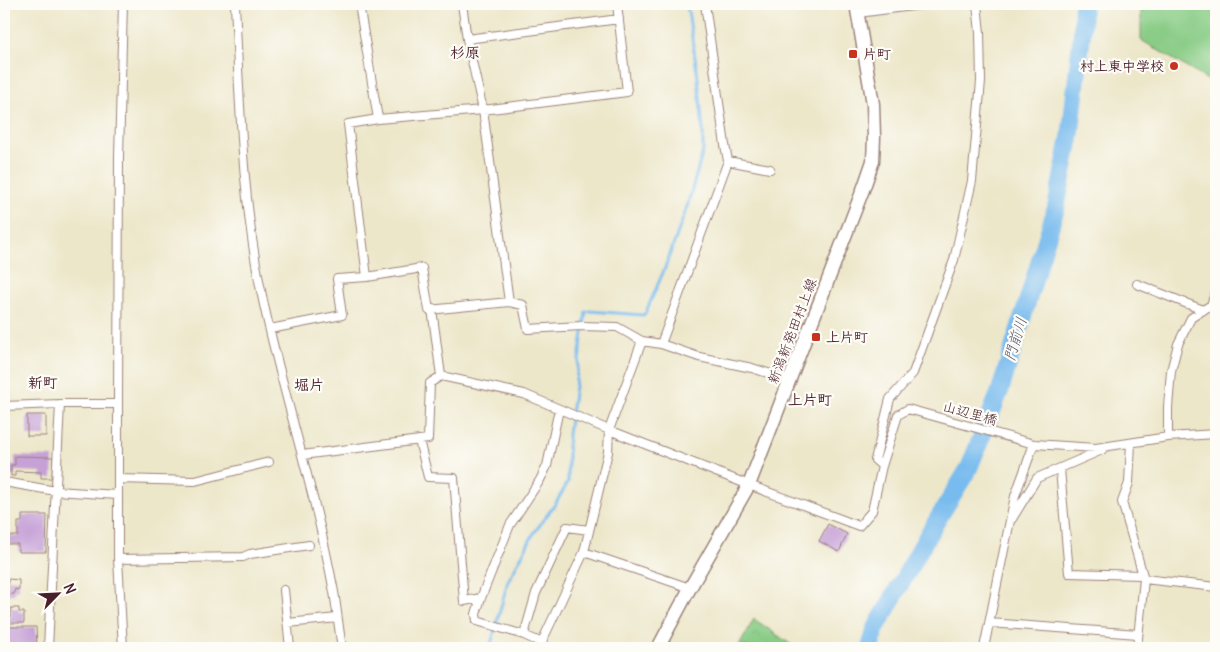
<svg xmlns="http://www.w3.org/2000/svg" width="1220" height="652" font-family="Delius,'Klee One',sans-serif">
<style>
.park{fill:url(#park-crowns);stroke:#697658}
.garden{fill:#88cc85;stroke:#697658}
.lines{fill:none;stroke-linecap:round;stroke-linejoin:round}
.stream{stroke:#78bbee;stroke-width:3}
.river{stroke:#78bbee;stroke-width:18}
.building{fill:#c6a1d7}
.minor-casing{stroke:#9c837a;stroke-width:10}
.primary-casing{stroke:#9c837a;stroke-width:15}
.minor{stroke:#fff;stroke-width:8}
.primary{stroke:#fff;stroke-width:12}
.poi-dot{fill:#c8321e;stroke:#fdfcf7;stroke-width:2}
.labels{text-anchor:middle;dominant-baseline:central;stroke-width:4.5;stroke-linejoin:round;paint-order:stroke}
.poi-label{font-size:14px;font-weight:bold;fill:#4a1f2b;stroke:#fdfcf7;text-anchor:start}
.street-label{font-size:14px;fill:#4a1f2b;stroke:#fdfcf7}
.neighbourhood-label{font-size:15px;font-weight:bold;fill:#4a1f2b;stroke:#fdfcf7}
.water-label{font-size:15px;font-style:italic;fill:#5a566f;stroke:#fdfcf7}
</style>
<defs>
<pattern id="park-crowns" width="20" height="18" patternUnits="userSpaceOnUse" patternTransform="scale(1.25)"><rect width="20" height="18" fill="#88cc85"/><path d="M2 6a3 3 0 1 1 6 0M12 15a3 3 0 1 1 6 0" fill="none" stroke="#77af73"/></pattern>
</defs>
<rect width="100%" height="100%" fill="#fdfcf7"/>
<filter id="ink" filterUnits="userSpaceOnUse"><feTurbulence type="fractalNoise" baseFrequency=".02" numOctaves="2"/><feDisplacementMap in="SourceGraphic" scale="10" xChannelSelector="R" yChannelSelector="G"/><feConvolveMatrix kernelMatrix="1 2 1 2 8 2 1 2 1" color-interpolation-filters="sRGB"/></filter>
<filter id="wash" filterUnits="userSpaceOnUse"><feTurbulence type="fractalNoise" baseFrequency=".0096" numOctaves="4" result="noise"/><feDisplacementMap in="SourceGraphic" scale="20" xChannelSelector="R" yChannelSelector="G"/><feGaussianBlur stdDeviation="1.12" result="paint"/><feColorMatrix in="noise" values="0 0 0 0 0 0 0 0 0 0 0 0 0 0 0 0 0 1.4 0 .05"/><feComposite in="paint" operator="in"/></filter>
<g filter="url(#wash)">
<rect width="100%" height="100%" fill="#ede7ca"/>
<path class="park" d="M754 619 796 648H738Z"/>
<path class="garden" d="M1141 4H1216V85L1141 40Z"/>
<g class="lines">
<path class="stream" d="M490 648 508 581 534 533 556 503 568 482V434L586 312 590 311 642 315 645 314 665 268 686 210 703 151V130L698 78 687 4"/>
<path class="river" d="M870 648 876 628 928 535 969 468 1000 391 1056 208 1070 138 1082 33 1083 4"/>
</g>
<g id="blocks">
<path class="building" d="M27 415H46V436H27Z
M15 456 53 457 52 478H41V472L15 471V476H11V465H15Z
M22 515H47L46 552H18V544H6V536H18V522H22Z
M828 524 847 534 839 552 819 541Z
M8 579 19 580V590L15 589 14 594H8Z
M11 608H19V612H24V623H8V617H11Z
M7 627H36L37 648H7Z"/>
</g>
</g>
<g filter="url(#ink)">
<use href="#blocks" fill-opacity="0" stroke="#9c837a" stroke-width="1"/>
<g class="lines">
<g class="minor-casing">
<path id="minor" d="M123 4 119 157 118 404V559L123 648
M235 4C240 105 242 206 264 305 285 401 316 495 334 592 337 610 339 630 342 648
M359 4 378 119 483 110 627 92 617 4
M462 4 467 39 483 110 509 302 523 305 528 329 581 326 617 327 642 341 661 344 699 357 752 368 790 380
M858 13 928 4
M467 39 619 19
M728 161 770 169
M367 277 348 124 378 119
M1137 284 1203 310
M432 309 441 376
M270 329 342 315 337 279 367 277 422 268 429 310 509 302
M661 344 728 161 725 145 705 4
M4 406 60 404H118
M1168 437V407L1171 371 1178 344 1191 318 1211 305 1216 291
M419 440 428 477 454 478 464 601 481 598
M1131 443 1129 483 1122 502 1144 579 1137 648
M302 455 428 439 430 383 441 376 524 394 609 430 749 485 859 526 872 511 882 466 898 415 908 409 1034 444 1096 448 1168 437 1216 434
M882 466 875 460 890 399 913 373 954 260 972 181 981 81 980 33 977 4
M1060 469 1069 573 1142 575
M118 479 195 481 269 462
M4 482 56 491 118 495
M1012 519 1037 478 1102 450
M584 552 690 588
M118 559 243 557 250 554 309 545
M1144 579 1216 587
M284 590 290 648
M288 623 337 618
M989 623 1138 634
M524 635 536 593 567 527 589 530
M542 643 524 635 477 621 476 614 481 598 510 525 540 480 547 466 559 409
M48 648 60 404
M539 648 584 552 608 452 609 430 642 341
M984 648 1015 496 1034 444"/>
</g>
<g class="primary-casing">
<path id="primary" d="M658 648 690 588 749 485 864 187 873 161 874 137 873 104 856 4"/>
</g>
<use href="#minor" class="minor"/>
<use href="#primary" class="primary"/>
</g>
</g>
<g class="poi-dot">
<rect x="848" y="49" width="10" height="10" rx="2.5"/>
<circle cx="1174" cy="66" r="5"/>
<rect x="811" y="332" width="10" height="10" rx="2.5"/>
</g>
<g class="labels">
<g class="poi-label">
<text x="863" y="54">片町</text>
<text x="1164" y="66" text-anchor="end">村上東中学校</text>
<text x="826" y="337">上片町</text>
</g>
<g class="street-label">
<text transform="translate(792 331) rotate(-69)">新潟新発田村上線</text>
<text transform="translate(970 413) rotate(15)">山辺里橋</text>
</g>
<g class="neighbourhood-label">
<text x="465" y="52">杉原</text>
<text x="43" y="382">新町</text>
<text x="309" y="384">堀片</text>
<text x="810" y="399">上片町</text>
</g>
<g class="water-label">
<text transform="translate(1015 339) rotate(-73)">門前川</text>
</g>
</g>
<rect width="1220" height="652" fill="none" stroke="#fdfcf7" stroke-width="20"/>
<g transform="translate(58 594) rotate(66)" stroke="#fdfcf7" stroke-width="4" paint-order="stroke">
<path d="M0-4L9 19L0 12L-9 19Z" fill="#4a1f2b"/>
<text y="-8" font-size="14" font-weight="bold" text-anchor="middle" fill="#4a1f2b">N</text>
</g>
</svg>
